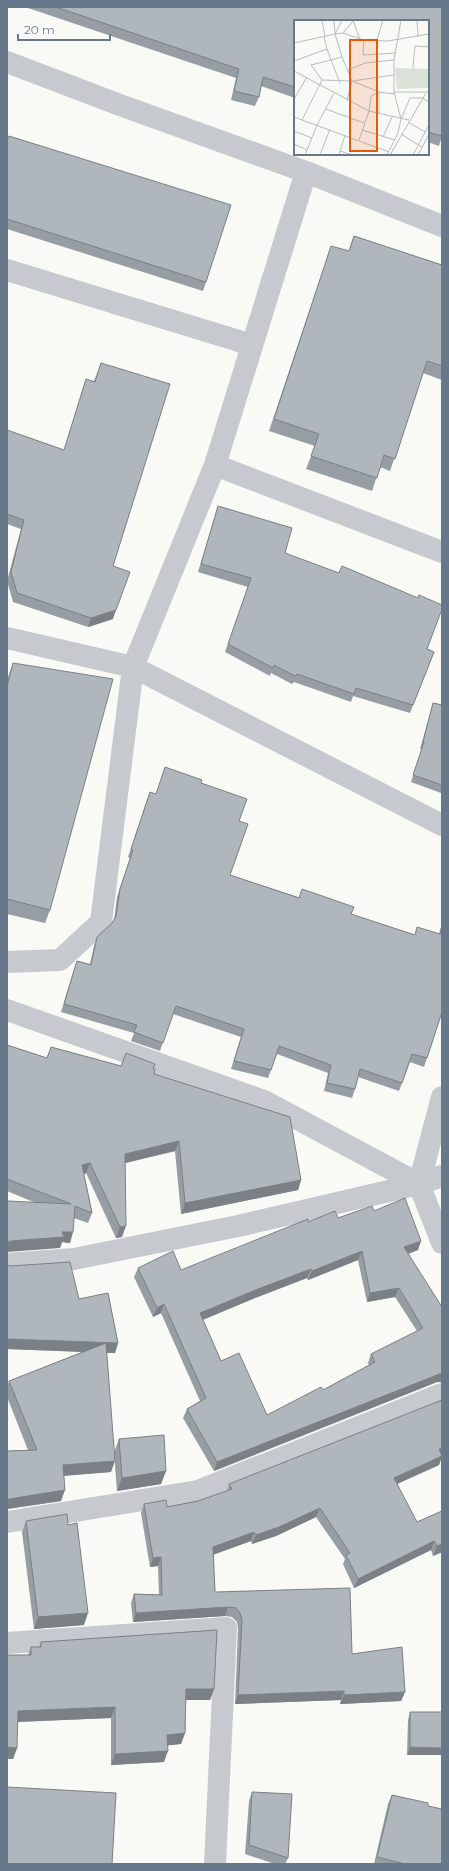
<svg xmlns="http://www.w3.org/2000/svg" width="449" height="1871" font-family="Montserrat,sans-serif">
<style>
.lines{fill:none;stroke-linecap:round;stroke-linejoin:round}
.minor{stroke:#c6cace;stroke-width:22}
.wall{fill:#969da3;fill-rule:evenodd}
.shaded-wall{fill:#7a8084}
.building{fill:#afb7bd;stroke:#7a8084;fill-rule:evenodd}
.inset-road{fill:none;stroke:#b5bdc4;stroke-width:1}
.view{fill:#e8590c;fill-opacity:0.15;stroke:#e8590c;stroke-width:2}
.inset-edge{fill:none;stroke:#667889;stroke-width:2}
</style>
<rect width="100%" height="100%" fill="#f9f9f6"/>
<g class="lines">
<path class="minor" d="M7 62 120 105 306 172 442 226
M7 270 252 345
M215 465 442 552
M7 638 133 667 442 825
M7 962 60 960 101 922 133 667 215 465 306 172
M7 1010 264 1101 419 1184 442 1176
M442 1097 419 1184 442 1243
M7 1264 74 1259 238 1226 419 1184
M7 1522 198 1491 442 1394
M7 1643 226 1628 215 1864"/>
</g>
<path class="wall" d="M25 7H442V136L439 146 428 142V21H295V98L261 86 259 97 255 106 231 100 236 78Z
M7 141 206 282 203 291 7 229Z
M354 236 442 265V380L423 373 390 471 380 467 372 491 306 469 315 446 269 431 331 246 349 251Z
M101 363 113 566V619L88 627 13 602 7 581 21 529 7 524V430L64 450 86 379 94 381Z
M218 506 285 553 427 649 434 652 410 713 353 696 351 702 294 682 292 684 271 673 270 676 225 652 248 587 198 572Z
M13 663 50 910 45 923 7 914V680Z
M433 703 442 705V795L441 794V793L411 782 422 749H420L431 710Z
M201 783 239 821 230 875 414 935 439 934 442 923V1012L424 1067 410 1062 399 1091 358 1077 355 1089 352 1098 324 1091 328 1073 277 1054 268 1078 231 1069 241 1037 173 1014 160 1051 131 1041 134 1033 61 1012 74 969 77 961 90 964 94 946 97 937 112 923 114 921 117 897 130 858 128 857 147 800 156 794Z
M7 1045 47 1058 51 1047 121 1066 153 1069 154 1074 301 1180 298 1190 181 1214 175 1151 125 1163 122 1237 116 1238 86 1173 84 1174 92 1213 88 1223 74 1218 70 1243 62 1242 60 1248 36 1203 7 1191Z
M374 1211 418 1250 408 1254 442 1307V1382H437L214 1471 183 1418 187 1409 200 1401 161 1313 153 1317 134 1277 138 1268 181 1270 308 1222 338 1218ZM358 1260 367 1302 395 1297 417 1331 371 1354 368 1363 369 1365 323 1390 267 1415 221 1361 203 1320 255 1298 307 1278 308 1280Z
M7 1265 79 1299 118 1343 115 1353H107L111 1472 64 1476 61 1501 7 1509V1451L28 1450 7 1397V1387L9 1381 82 1352 7 1349Z
M119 1439 166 1471 161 1484 117 1491 114 1452Z
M442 1456 439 1465 397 1484 417 1522 442 1511V1552L433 1556 431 1550 354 1588 343 1564 345 1559 316 1517 276 1536 252 1544 251 1541 213 1555 215 1592 352 1654 405 1692 401 1701 340 1704 341 1700 235 1704 238 1629 237 1622 232 1617 225 1616 133 1622 131 1603 134 1594 159 1595 158 1566 150 1567 141 1513 144 1504 167 1507 198 1501 227 1491 229 1484Z
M26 1521 68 1525 84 1625 34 1629 22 1532Z
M41 1642 214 1689 210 1700H186L185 1733 181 1744 167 1745 164 1762 111 1765V1718L17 1722V1748L13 1759H7V1655H28L31 1647H39Z
M410 1712H442L407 1755 408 1720Z
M252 1792 288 1858 285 1864H275L245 1854 249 1801Z
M392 1795 428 1806 442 1864H374L388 1804Z"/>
<path class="shaded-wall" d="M116 610 113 619 88 627 91 618Z
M179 1141 175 1151 121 1164 125 1154Z
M90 1163 86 1173 79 1176 82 1165Z
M301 1180 298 1190 181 1214 185 1203Z
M126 1226 122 1237 116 1238 120 1227Z
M62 1232H73L70 1243 62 1242 60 1248 7 1252V1242Z
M421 1241 418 1250 401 1256 404 1247Z
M362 1251 358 1260 308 1280 312 1271Z
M311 1269 307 1278 255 1298 197 1322 200 1313 258 1289Z
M399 1288 395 1297 367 1302 370 1293Z
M164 1304 161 1313 153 1317 157 1308Z
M7 1339 118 1343 115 1353 7 1349Z
M441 1373H442V1382H437L214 1471 217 1462Z
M442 1448V1455L435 1458 439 1449Z
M442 1456 439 1465 390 1487 394 1478Z
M115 1461 111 1472 59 1476 63 1465Z
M166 1471 161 1484 117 1491 122 1478Z
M65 1490 61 1501 7 1509V1500L9 1499Z
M320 1508 316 1517 276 1536 252 1544 256 1535Z
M254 1532 251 1541 209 1556 213 1547Z
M434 1541 431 1550 354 1588 358 1579Z
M442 1544V1552L433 1556 437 1546Z
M161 1557 158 1566 150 1567 153 1558Z
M228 1607 225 1616 133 1622 136 1613Z
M88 1613 84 1625 34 1629 38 1617Z
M186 1689H214L210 1700H182Z
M344 1691 341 1700 235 1704 238 1695Z
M405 1692 401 1701 340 1704 344 1695Z
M115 1707 111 1718 14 1722 18 1711Z
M185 1733 181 1744 163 1746 167 1735Z
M7 1747 17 1748 13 1759H7Z
M410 1747 442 1748V1755H407Z
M168 1751 164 1762 111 1765 115 1754Z"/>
<path class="building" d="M56 7H442V136L428 132V21H295V87L263 77 259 97 234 91 239 69Z
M9 136 231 205 206 282 7 219V141Z
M354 236 442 265V366L427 361 395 459 384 455 377 478 311 456 319 434 274 419 331 246 349 251Z
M101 363 170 384 113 566 130 572 116 610 91 618 17 593 11 572 24 520 7 514V430L64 450 86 379 95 382Z
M218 506 292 528 285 553 339 573 342 566 418 598 419 595 442 605V609L427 649 434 652 413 705 356 688 354 694 297 674 295 676 274 665 273 668 228 644 251 578 201 564Z
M13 663 113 679 50 910 7 899V687Z
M433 703 442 705V785L413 775 424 742H423Z
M165 767 202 780 201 783 247 799 239 821 248 824 230 875 299 898 302 889 354 907 351 914 415 935 417 927 440 934 442 926V1012L427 1058 412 1054 402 1083 360 1069 355 1089 327 1083 331 1065 279 1046 271 1070 234 1061 244 1029 176 1006 163 1043 134 1032 137 1025 64 1004 77 961 91 965 97 937 112 923 116 916 120 889 133 850 131 849 150 792 156 794Z
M7 1045 47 1058 51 1047 121 1066 126 1053 155 1064 153 1069H155L154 1074 290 1117 301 1180 185 1203 179 1141 125 1154 126 1226 120 1227 90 1163 82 1165 92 1213 75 1206 73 1232H62L64 1237 10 1241 7 1242V1201L71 1204 7 1179Z
M405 1198 421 1241 404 1247 442 1307V1373L217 1462 187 1409 206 1398 164 1304 157 1308 138 1268 173 1251 181 1270 308 1219V1222L335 1211 338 1218 372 1206 374 1211ZM362 1251 370 1293 399 1288 423 1328 371 1354 375 1362 323 1390 321 1387 267 1415 239 1353 221 1361 200 1313 258 1289 311 1269 312 1271Z
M70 1262 79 1299 108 1293 118 1343 7 1339V1265L11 1266Z
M106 1343 115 1461 63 1465 65 1490 9 1499 7 1500V1451L37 1450 9 1381Z
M442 1400V1448L439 1449 442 1456 394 1478 417 1522 442 1511V1544L437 1546 434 1541 358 1579 346 1555 350 1553 320 1508 279 1527 256 1535 254 1532 213 1547 215 1592 350 1588 352 1654 402 1647 405 1692 344 1695V1691L238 1695 242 1620 240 1613 236 1608 228 1607 136 1613 134 1594 162 1595 161 1557 153 1558 144 1504 166 1500 167 1507 198 1501 232 1489 229 1484Z
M164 1435 166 1471 122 1478 119 1439Z
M67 1514 68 1525 77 1523 88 1613 38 1617 26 1521Z
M217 1630 214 1689H186L185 1733 167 1735 168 1751 115 1754V1707L18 1711 17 1748 7 1747V1655H31V1647H41V1642Z
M410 1712H442V1748L410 1747Z
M7 1787 116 1793 112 1864H7Z
M252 1792 292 1794 288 1858 249 1845Z
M392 1795 428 1803V1806L442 1809V1864H405L377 1857Z"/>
<g transform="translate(294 20)">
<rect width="135" height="135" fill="#f9f9f6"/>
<path d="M101 48 135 49V68L103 69Z" fill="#dae1d7"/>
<path class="inset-road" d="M28 0 31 16M40 0 41 13M48 0 41 14 48 37M59 0 66 20M107 0 100 40V72H135M123 0 124 17M49 13 59 1M30 17 33 29M70 20 69 35 102 33M83 20 89 0M0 23 41 14 49 13 70 20 94 21 135 14M0 41 33 29 37 40 48 37 58 61 53 80M119 48 121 26 135 27M54 50 71 43 100 40M0 51 75 91 115 100M28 60 17 45 37 40 46 63M59 61 99 55M0 79 13 57M32 89 70 103M85 94V72L101 74M0 97 95 132M107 99 116 78H128L135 82M8 100 28 60 58 61 85 72M114 102 131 112M68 110 101 120M0 111 18 118M107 114 128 127M89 117 98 97M65 120 75 91 77 76 85 72M0 124 13 130 11 135M13 130 23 105 40 73M46 131 59 135M26 135 36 109M45 135 51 115M93 135 104 113 107 99 100 72M96 135 132 73M119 135 135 105M124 135 135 114"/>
<path class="view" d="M56 20H83V131H56Z"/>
<rect width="135" height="135" class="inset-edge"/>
</g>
<rect width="449" height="1871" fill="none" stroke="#667889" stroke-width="16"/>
<path d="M18 34v6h92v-6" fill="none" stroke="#667889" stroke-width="2"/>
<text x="24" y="34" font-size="12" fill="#667889" stroke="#ffffff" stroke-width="3" paint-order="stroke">20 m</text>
</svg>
